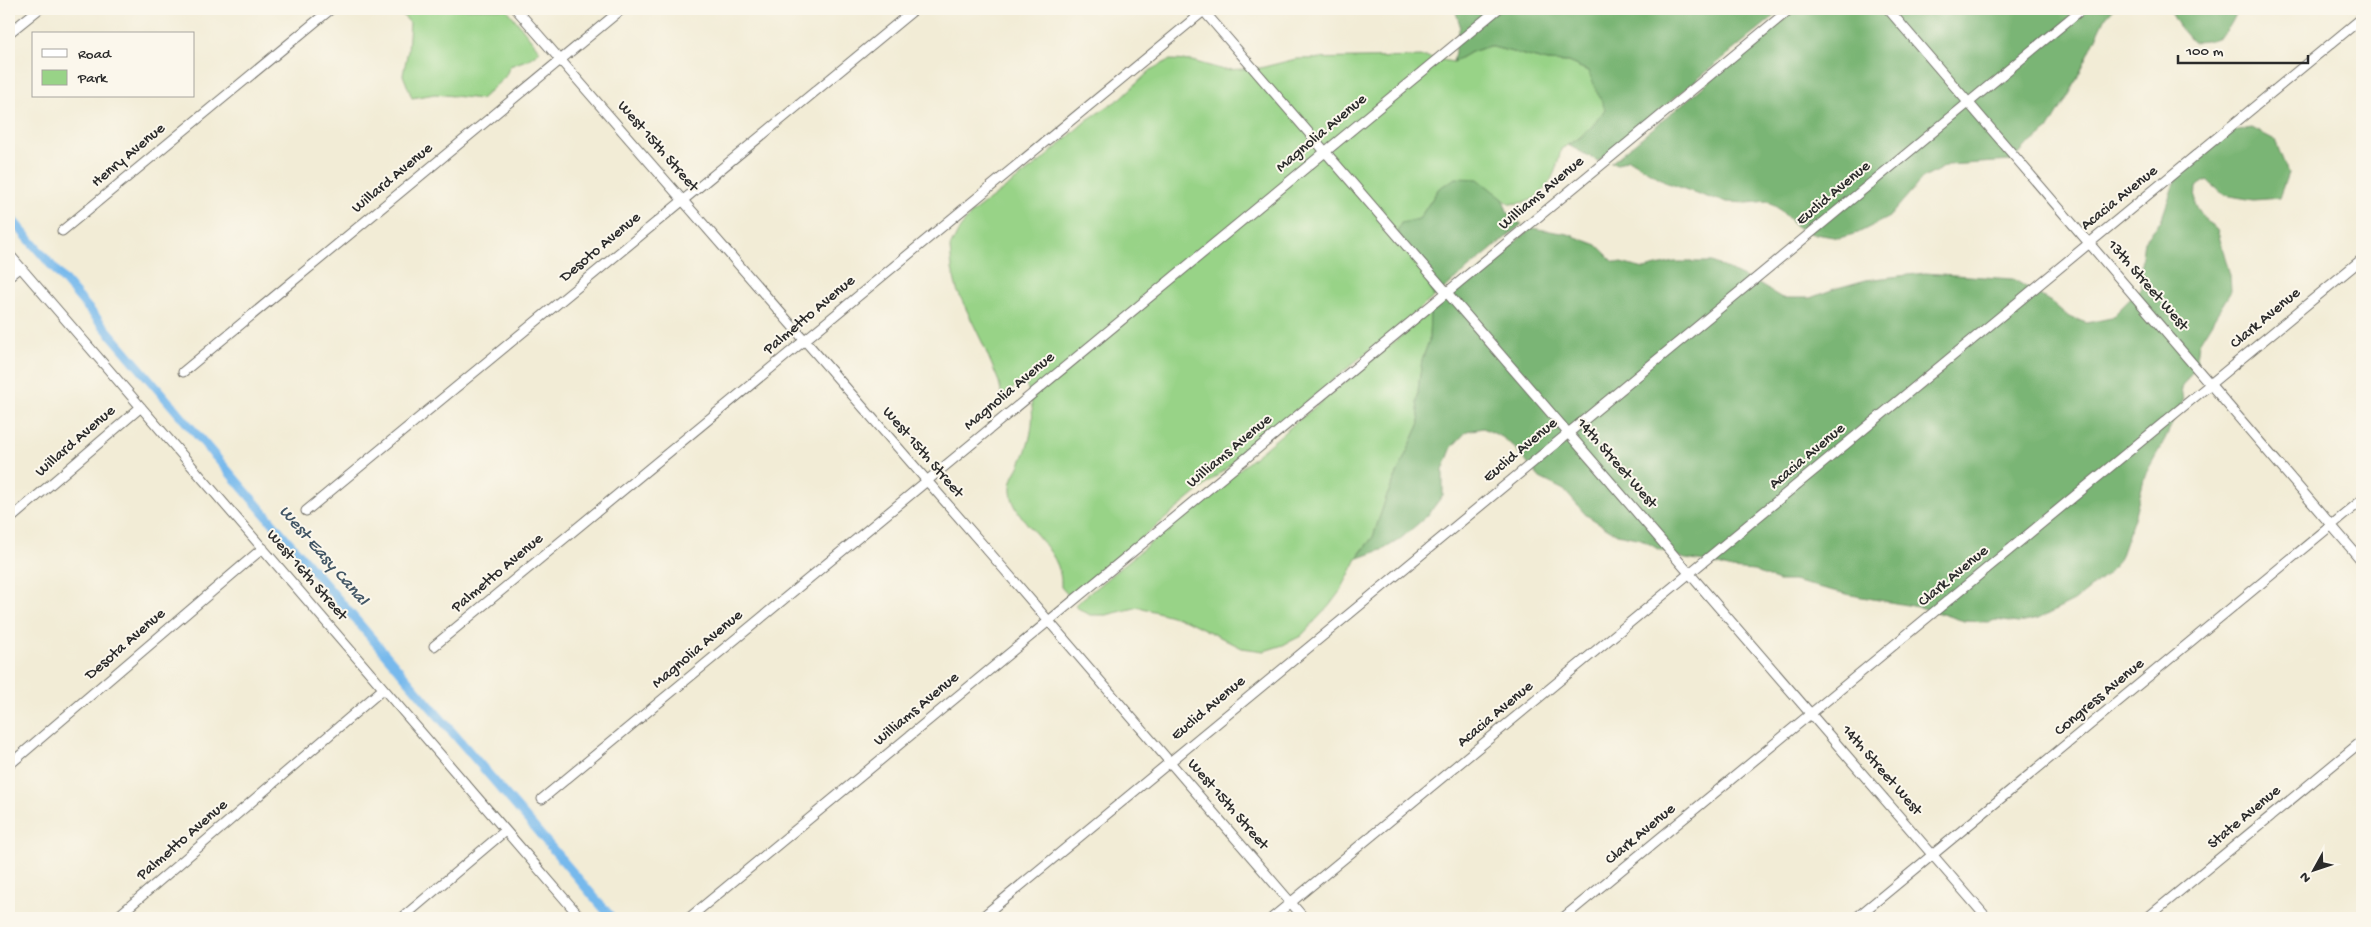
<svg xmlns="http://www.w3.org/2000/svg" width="2371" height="927" font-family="'Gochi Hand',sans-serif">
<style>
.green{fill:#98d387;stroke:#627f59}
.forest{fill:#7ab574;stroke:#527050}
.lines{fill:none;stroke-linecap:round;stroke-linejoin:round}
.canal{stroke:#77b9ec;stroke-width:9}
.minor-casing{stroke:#716f67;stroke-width:11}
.minor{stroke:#fff;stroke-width:9}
.labels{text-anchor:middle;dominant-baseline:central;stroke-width:4;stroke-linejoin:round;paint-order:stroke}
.street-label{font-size:16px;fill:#2b2b2b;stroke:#fbf7ec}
.water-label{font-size:18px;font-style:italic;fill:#425665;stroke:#fbf7ec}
</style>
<rect width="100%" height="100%" fill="#fbf7ec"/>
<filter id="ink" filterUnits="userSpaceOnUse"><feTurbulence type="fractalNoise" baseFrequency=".02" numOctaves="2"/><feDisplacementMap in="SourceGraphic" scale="10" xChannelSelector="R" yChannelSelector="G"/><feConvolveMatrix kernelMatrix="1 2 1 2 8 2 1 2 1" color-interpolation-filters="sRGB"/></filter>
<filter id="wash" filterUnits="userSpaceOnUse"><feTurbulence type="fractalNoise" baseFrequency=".0096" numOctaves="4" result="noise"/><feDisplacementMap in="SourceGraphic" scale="20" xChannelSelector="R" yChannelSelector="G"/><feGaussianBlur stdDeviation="1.12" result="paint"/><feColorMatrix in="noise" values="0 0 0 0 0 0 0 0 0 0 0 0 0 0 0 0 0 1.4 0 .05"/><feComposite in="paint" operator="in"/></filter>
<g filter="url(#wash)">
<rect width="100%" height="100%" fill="#f2ecd6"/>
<path class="green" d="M397 9H507L540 51 529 59 510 66 505 77 481 99 435 94 412 98 403 75 408 50 410 23Z
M1489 46 1547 61 1568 62 1588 71 1606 109C1592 128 1582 138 1561 149 1557 169 1550 190 1531 200 1525 203 1516 203 1510 204L1494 193 1439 188 1419 219 1425 274 1434 297 1070 597 1061 587C1064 546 1014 525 1011 492 1010 477 1017 473 1022 460 1034 434 1037 405 1024 380L1002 397 999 382 983 344 957 290 952 269 950 247 960 228 972 213 1040 162 1087 120 1121 98 1152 69 1170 60 1192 61 1224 70 1260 68 1296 59 1427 57 1453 62 1469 53Z
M1430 312 1429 341 1422 360 1419 382 1417 402 1420 423 1386 498 1373 537 1360 553 1341 590 1329 606 1301 636 1283 645 1264 651 1242 648 1186 620 1139 607 1106 615H1090L1076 607 1075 605Z"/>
<path class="forest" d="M1455 9H1783L1598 161 1568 145C1585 137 1595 124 1605 109L1588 71 1568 62 1547 61 1489 46 1469 53 1453 62 1460 25Z
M1797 9H2113L2106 17 2070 93 2048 130 2026 146 2012 161 1948 165 1922 179 1889 217 1858 233 1839 238 1810 233 1797 227 1779 209 1768 201 1747 203 1727 202 1707 197 1668 183 1628 159 1618 164 1611 163Z
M2169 9H2236L2237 12C2226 36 2220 41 2193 42L2179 26Z
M2252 128 2275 140 2288 173 2279 198 2254 200 2224 195 2207 180 2196 187 2195 204 2206 221 2217 229 2230 275 2231 291 2199 343 2196 366 2181 388 2183 400 2165 439 2145 475 2135 515 2120 558 2108 574 2074 601 2038 619 2018 623 1996 620 1988 622 1964 621 1923 608 1851 595 1793 581H1778L1754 571 1732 569 1711 563 1685 559 1658 549 1641 539 1617 534 1586 515 1564 490 1540 478 1513 446 1502 437 1483 428 1467 431 1452 447 1443 470V495L1427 516 1399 540 1384 549 1356 559 1373 537 1386 498 1420 423 1417 402 1419 382 1422 360 1429 341 1430 312 1532 228 1568 234 1597 245 1613 261 1644 269 1674 262H1712L1757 283 1782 298H1810L1837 288 1866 280 1925 273 2013 279 2051 302 2069 317 2087 323 2111 318 2141 288 2140 271 2144 241 2161 221 2174 183 2194 155 2226 132Z
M1456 178 1478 179 1503 199 1507 211 1517 222 1522 224 1434 297 1425 274 1397 231 1401 223 1419 219 1439 188Z"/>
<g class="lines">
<path class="canal" d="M9 216 612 918"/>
</g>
</g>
<g filter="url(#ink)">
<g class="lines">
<g class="minor-casing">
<path id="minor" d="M516 9 1003 568 1304 918
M1202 9 1987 918
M1888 9 2362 561
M9 33 39 9
M62 231 331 9
M9 254 581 918
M9 276 20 267
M183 372 622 9
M306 511 915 9
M9 520 141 407
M434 646 1206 9
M9 765 263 548
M542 799 1498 9
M116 918 383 689
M402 918 505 831
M689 918 1790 9
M981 918 2082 9
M1272 918 2362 18
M1563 918 2362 259
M1856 918 2362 500
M2147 918 2362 741"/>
</g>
<use href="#minor" class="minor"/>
</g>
</g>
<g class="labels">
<g class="street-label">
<text transform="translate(1322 134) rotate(-40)">Magnolia Avenue</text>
<text transform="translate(657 147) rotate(49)">West 15th Street</text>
<text transform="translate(129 156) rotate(-40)">Henry Avenue</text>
<text transform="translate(393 179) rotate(-40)">Willard Avenue</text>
<text transform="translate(1542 194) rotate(-40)">Williams Avenue</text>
<text transform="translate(1834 194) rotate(-40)">Euclid Avenue</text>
<text transform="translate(2120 199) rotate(-39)">Acacia Avenue</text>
<text transform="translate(601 248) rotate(-40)">Desoto Avenue</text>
<text transform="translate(2147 286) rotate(49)">13th Street West</text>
<text transform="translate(810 316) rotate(-40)">Palmetto Avenue</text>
<text transform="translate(2266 319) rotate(-40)">Clark Avenue</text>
<text transform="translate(1010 392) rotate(-40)">Magnolia Avenue</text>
<text transform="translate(76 442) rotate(-41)">Willard Avenue</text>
<text transform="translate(1521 451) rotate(-40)">Euclid Avenue</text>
<text transform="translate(1230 452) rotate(-40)">Williams Avenue</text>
<text transform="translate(922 453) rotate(49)">West 15th Street</text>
<text transform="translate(1808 457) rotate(-40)">Acacia Avenue</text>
<text transform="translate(1616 464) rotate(49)">14th Street West</text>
<text transform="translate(498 574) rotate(-40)">Palmetto Avenue</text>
<text transform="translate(306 576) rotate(49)">West 16th Street</text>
<text transform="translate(1954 577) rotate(-40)">Clark Avenue</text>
<text transform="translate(126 645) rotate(-41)">Desota Avenue</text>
<text transform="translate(698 650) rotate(-40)">Magnolia Avenue</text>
<text transform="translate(2100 698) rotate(-40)">Congress Avenue</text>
<text transform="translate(1209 709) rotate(-40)">Euclid Avenue</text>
<text transform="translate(917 710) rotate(-40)">Williams Avenue</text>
<text transform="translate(1496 715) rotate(-40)">Acacia Avenue</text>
<text transform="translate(1881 771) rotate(49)">14th Street West</text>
<text transform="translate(1227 805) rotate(49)">West 15th Street</text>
<text transform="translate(2245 818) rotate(-40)">State Avenue</text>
<text transform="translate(1641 835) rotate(-40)">Clark Avenue</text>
<text transform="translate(183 841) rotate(-41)">Palmetto Avenue</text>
</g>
<g class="water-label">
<text transform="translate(323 556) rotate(49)">West Easy Canal</text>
</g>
</g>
<rect width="2371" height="927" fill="none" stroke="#fbf7ec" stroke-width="30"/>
<rect x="32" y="32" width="162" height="65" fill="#fbf7ec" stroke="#a8a59f"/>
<rect x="42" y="49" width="25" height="8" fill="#ffffff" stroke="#a8a59f"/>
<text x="78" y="58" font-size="15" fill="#2b2b2b">Road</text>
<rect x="42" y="70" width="25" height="15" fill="#98d387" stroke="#a8a59f"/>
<text x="78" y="82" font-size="15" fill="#2b2b2b">Park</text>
<g transform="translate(2314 870) rotate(230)" stroke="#fbf7ec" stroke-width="4" paint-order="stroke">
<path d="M0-4L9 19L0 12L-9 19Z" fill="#2b2b2b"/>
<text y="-8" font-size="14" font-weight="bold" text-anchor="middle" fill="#2b2b2b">N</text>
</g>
<path d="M2178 55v8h130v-8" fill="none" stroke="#2b2b2b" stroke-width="2.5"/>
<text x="2186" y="55" font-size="15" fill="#2b2b2b" stroke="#fbf7ec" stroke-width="4" paint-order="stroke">100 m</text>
</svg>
